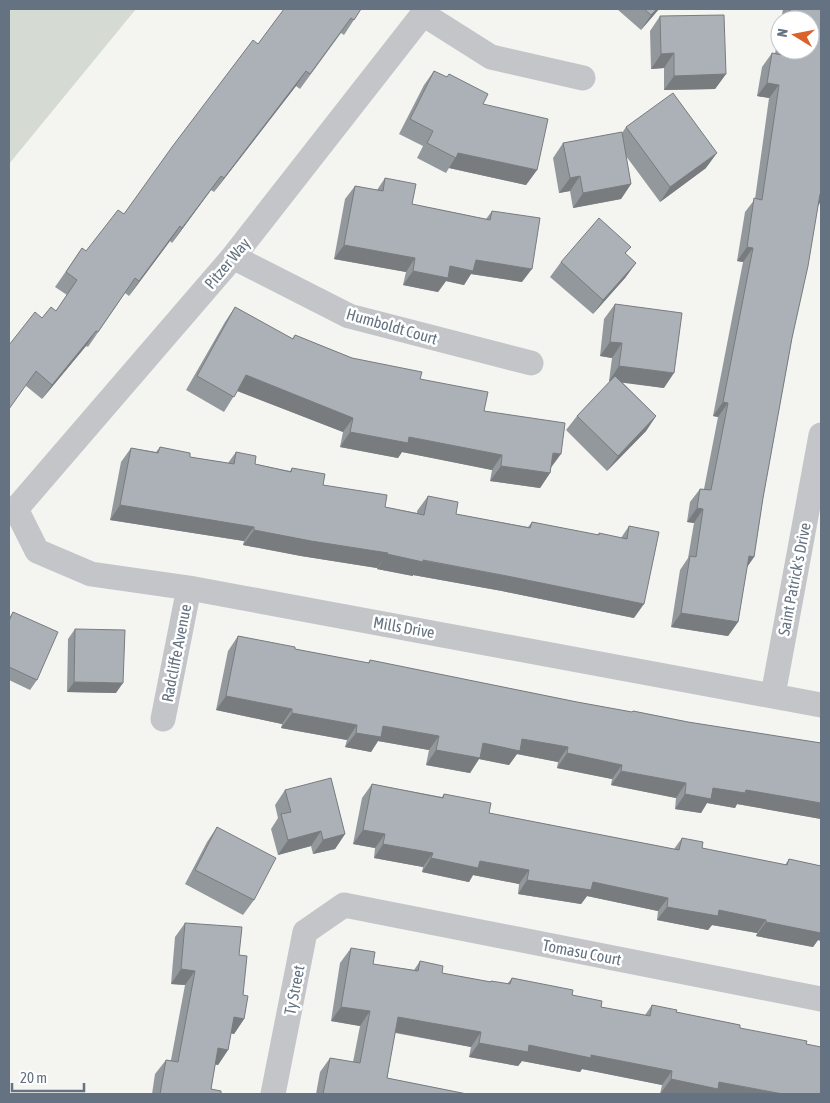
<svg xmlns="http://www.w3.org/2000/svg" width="830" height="1103" font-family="'Asap Condensed',sans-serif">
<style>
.green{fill:#d5dbd2}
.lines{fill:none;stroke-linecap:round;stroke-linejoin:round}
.minor{stroke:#c3c5c9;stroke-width:25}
.wall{fill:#93989d}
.shaded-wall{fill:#787c7f}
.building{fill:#abb1b6;stroke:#787c7f}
.labels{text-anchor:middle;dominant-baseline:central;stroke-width:5;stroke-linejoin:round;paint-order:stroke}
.street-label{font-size:16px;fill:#657281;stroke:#fff}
</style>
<rect width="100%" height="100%" fill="#f4f5f1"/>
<path class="green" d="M9 9H136L9 164Z"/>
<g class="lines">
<path class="minor" d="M427 9 233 257 16 509 37 551 91 574 189 588 821 705
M423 14 491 57 583 78
M233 257 349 316 531 363
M773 695 821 435
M163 719 189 588
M273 1094 305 932 344 905 821 999"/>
</g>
<path class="wall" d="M361 9 344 35 341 33 300 89 296 86 214 192 211 190 172 243 170 241 129 296 125 293 88 347 86 346 42 399 26 386 42 318 56 311 67 295 55 287 82 248 86 251 124 214 258 44 296 10Z
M617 9H659L641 30Z
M783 9H821V201L818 206 792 338 763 498 754 557 747 567 738 622 728 636 671 627 680 570 688 558 694 523 687 522 690 502 700 489H704L718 417 713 416 743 262 737 261 745 212 755 199 769 98 757 96 762 67 772 53 775 54 780 25V50H810V20H781Z
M660 16 726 74 715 89 664 90V68L651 69 650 31Z
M434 71 483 104 537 170 526 185 449 168 446 173 417 158 423 146 399 134 424 85Z
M626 127 706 168 660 202 626 156 631 184 621 199 573 208 570 191 559 193 553 158 563 143 622 133Z
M385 178 412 204 486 219 492 211 522 282 471 274 464 285 446 281 438 292 403 285 406 272 334 259 345 199 355 186 377 190Z
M631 247 625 254 636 263 625 278 593 314 550 277 561 262Z
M615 304 664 388 622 382 656 416 646 431 607 471 566 430 577 416 611 381H609L612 358 600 356 604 319Z
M235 307 292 339 295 335 352 358 420 379 484 411 551 468 550 473 540 488 490 481 492 470 402 452 398 458 340 447 343 432 237 391 224 412 186 390 225 322Z
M160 447 190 457 228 463 236 452 255 464 290 471 292 468 323 485 385 507 417 513V511L428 496 456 514 528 527 532 522 598 535 599 533 621 538 629 526 634 618 502 591 413 575V576L377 569V568L301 556 243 545 244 541 110 520 121 462 131 448 156 452Z
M13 612 37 680 30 690 9 680V618Z
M75 629 116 693 67 692 68 639Z
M238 636 295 649 368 663 370 660 577 702 632 712 633 711 688 722 821 743V819L737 804 735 808 707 803 701 813 675 809 676 798 611 785 612 779 557 768 558 762 517 754 509 765 479 759 470 773 426 765 429 750 378 741 371 752 345 747 347 740 281 728 282 724 216 710 228 651Z
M372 784 442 797 444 794 489 813 674 849 682 838 702 848 785 865 789 859 821 866V941L818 940 813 947 756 936 757 933 712 925 708 930 657 920 658 911 587 896 581 904 518 894 519 884 473 875 469 882 422 872 423 867 374 858 375 848 353 844 362 798Z
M285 790 345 834 335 849 313 854 311 846 278 855 271 829 278 818 275 805Z
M217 827 254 900 243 915 185 884 207 842Z
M185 923 239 955 243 995 244 1019 234 1034 231 1033 228 1050 218 1065 215 1064 211 1089 221 1094H152L155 1074 166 1060H171L185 985 171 984 175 937Z
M351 948 373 964 414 970 420 961 442 973 490 982 491 981 507 984 512 978 572 995 601 1007 645 1015 652 1005 676 1012 740 1025 660 1094 662 1085 582 1069 580 1072 522 1061 518 1066 469 1057 471 1047 395 1033 387 1078 467 1094H316L320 1072 330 1058 353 1062 360 1026 331 1021 340 963Z"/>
<path class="shaded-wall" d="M657 9H659L641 30 651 15Z
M674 53 664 68 651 69 661 54Z
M306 71 296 86 214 192 224 178Z
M726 74 715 89 664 90 674 76Z
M767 83 779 85 769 98 757 96Z
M458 153 537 170 526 185 449 168Z
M717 153 706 168 660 202 670 187Z
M221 176 211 190 172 243 182 228Z
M580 176 570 191 559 193 570 178Z
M631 184 621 199 573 208 583 193Z
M820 194H821V201L816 209Z
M180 226 170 241 129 296 139 281Z
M344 245 415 258 406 272 334 259Z
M747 247 753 248 743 262 737 261Z
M476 260 532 269 522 282 471 274 464 285 446 281 438 292 403 285 413 271 450 266Z
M636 263 625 278 593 314 603 300Z
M96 331 86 346 42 399 52 385Z
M610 342 622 343 612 358 600 356Z
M619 366 674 373 664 388 609 381Z
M246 375 353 418 343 432 235 390Z
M723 402 728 403 718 417 713 416Z
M656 416 646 431 607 471 618 456Z
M350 432 409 437 502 455 492 470 402 452 398 458 340 447Z
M553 453 561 454 550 469Z
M501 466 550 473 540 488 490 481Z
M120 505 254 527 244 541 110 520Z
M697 508 703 509 694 523 687 522Z
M254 530 388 553 377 568 301 556 243 545Z
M387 554 512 577 644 604 634 618 502 591 413 575V576L377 569Z
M749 556 754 557 745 570Z
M681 613 738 622 728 636 671 627Z
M74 682 123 683 116 693 67 692Z
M226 696 292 709 282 724 216 710Z
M292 713 357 725 347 740 281 728Z
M383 726 439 736 429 750 378 741 371 752 345 747 356 733Z
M522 739 568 747 558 762 517 754 509 765 479 759 470 773 426 765 436 750Z
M567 753 622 765 612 779 557 768Z
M621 771 686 783 676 798 611 785Z
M713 788 746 790 821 803V819L737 804 735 808 707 803 701 813 675 809 685 794Z
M363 830 385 834 375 848 353 844Z
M321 831 311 846 278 855 288 840Z
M345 834 335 849 313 854 323 840Z
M383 844 433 853 423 867 374 858Z
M431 858 480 861 529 870 519 884 473 875 469 882 422 872Z
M527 880 593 882 668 898 658 911 587 896 581 904 518 894Z
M667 907 719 910 766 920 757 933 712 925 708 930 657 920Z
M766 922 821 930V941L818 940 813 947 756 936Z
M181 969 195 971 185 985 171 984Z
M341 1007 370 1011 360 1026 331 1021Z
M234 1017 244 1019 234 1034 224 1032Z
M398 1017 481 1032 471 1047 388 1031Z
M479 1043 529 1045 591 1055 672 1071 662 1085 582 1069 580 1072 522 1061 518 1066 469 1057Z
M218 1048 228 1050 218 1065 207 1063Z
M671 1079 719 1082 783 1094H660Z"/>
<path class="building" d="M284 9H295L296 10 297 9H361L354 20 351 18 310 74 306 71 224 178 221 176 182 228 180 226 139 281 135 278 98 332 96 331 52 385 36 371 9 409V345L35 312 42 318 51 307 56 311 77 280 66 272 82 248 86 251 118 210 124 214 172 147 253 40 258 44Z
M644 9H657L651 15Z
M790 9H821V194H820L808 266 792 338 763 498 754 557 749 556 738 622 681 613 690 556 696 557 703 509 697 508 700 489 711 490 728 403 723 402 753 248 747 247 754 198 762 200 779 85 767 83 772 53 782 55V50H810V20H788Z
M724 15 726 74 674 76V53L661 54 660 16Z
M434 71 447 77 449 74 488 94 483 104 548 119 537 170 458 153 456 158 427 143 433 131 410 119Z
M673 93 717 153 670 187 626 127Z
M622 132 631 184 583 193 580 176 570 178 563 143Z
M385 178 416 184 412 204 490 220 492 211 540 218 532 269 476 260 473 271 450 266 448 278 413 271 415 258 344 245 355 186 383 191Z
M599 218 631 247 625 253 636 263 603 300 561 262Z
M615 304 682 313 674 373 619 366 622 343 610 342Z
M235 307 293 339 295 335 352 358 422 372 420 379 488 392 484 411 565 423 561 454 553 453 550 473 501 466 502 455 409 437 408 443 350 432 353 418 246 375 234 397 197 376Z
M615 376 656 416 618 456 577 416Z
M160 447 190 453V457L234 464 236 452 256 456 255 464 291 472 292 468 325 474 323 485 387 495 385 507 424 515 428 496 458 502 456 514 530 528 532 522 599 535V533L627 539 629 526 659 532 644 604 512 577 423 560V562L387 554 388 553 311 541 254 530V527L120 505 131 448 158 453Z
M13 612 58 632 37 680 9 667V621Z
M75 629 125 630 123 683 74 682Z
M238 636 295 647V649L369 663 370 660 577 702 632 712 633 711 688 722 821 743V803L746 790 745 793 713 788 711 799 685 794 686 783 621 771 622 765 567 753 568 747 522 739 520 751 483 743 480 758 436 750 439 736 383 726 381 737 356 733 357 725 292 713V709L226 696Z
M331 778 345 834 323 840 321 831 288 840 281 814 291 812 285 790Z
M372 784 443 798 444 794 491 803 489 813 679 850 682 838 703 842 702 848 787 865 789 859 821 866V933L766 922V920L719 910 718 916 667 907 668 898 593 882 591 890 527 880 529 870 480 861 478 868 431 858 433 853 383 844 385 834 363 830Z
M217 827 276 858 254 900 195 870Z
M185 923 242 927 239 955 247 956 243 995 248 996 244 1019 234 1017 228 1050 218 1048 211 1089 221 1091V1094H160L166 1060 178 1062 195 971 181 969Z
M351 948 375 952 373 964 418 971 420 961 443 966 442 973 491 982V981L510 984 512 978 573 990 572 995 602 1001 601 1007 650 1016 652 1005 677 1010 676 1012 740 1025V1028L807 1041 806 1044 821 1047V1094H783L719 1082 718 1089 671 1079 672 1071 591 1055V1058L529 1045 528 1052 479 1043 481 1032 398 1017 387 1078 467 1094H323L330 1058 360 1063 370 1011 341 1007Z"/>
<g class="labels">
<g class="street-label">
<text transform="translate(227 263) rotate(-50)">Pitzer Way</text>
<text transform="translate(392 326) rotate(16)">Humboldt Court</text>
<text transform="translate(794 579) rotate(-79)">Saint Patrick's Drive</text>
<text transform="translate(404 627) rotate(10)">Mills Drive</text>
<text transform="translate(176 653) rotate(-79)">Radcliffe Avenue</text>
<text transform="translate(582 952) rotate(11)">Tomasu Court</text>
<text transform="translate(294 990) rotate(-79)">Ty Street</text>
</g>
</g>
<rect width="830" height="1103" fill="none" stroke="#657281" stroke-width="20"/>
<g transform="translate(795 35) rotate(280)"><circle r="24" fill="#ffffff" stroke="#c1c7cd"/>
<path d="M0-4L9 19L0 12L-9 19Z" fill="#db622a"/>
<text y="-8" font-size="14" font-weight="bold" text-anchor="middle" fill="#657281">N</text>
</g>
<path d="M12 1083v8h72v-8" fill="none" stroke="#657281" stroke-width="2.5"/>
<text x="20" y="1083" font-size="15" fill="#657281" stroke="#ffffff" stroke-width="4" paint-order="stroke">20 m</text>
</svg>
